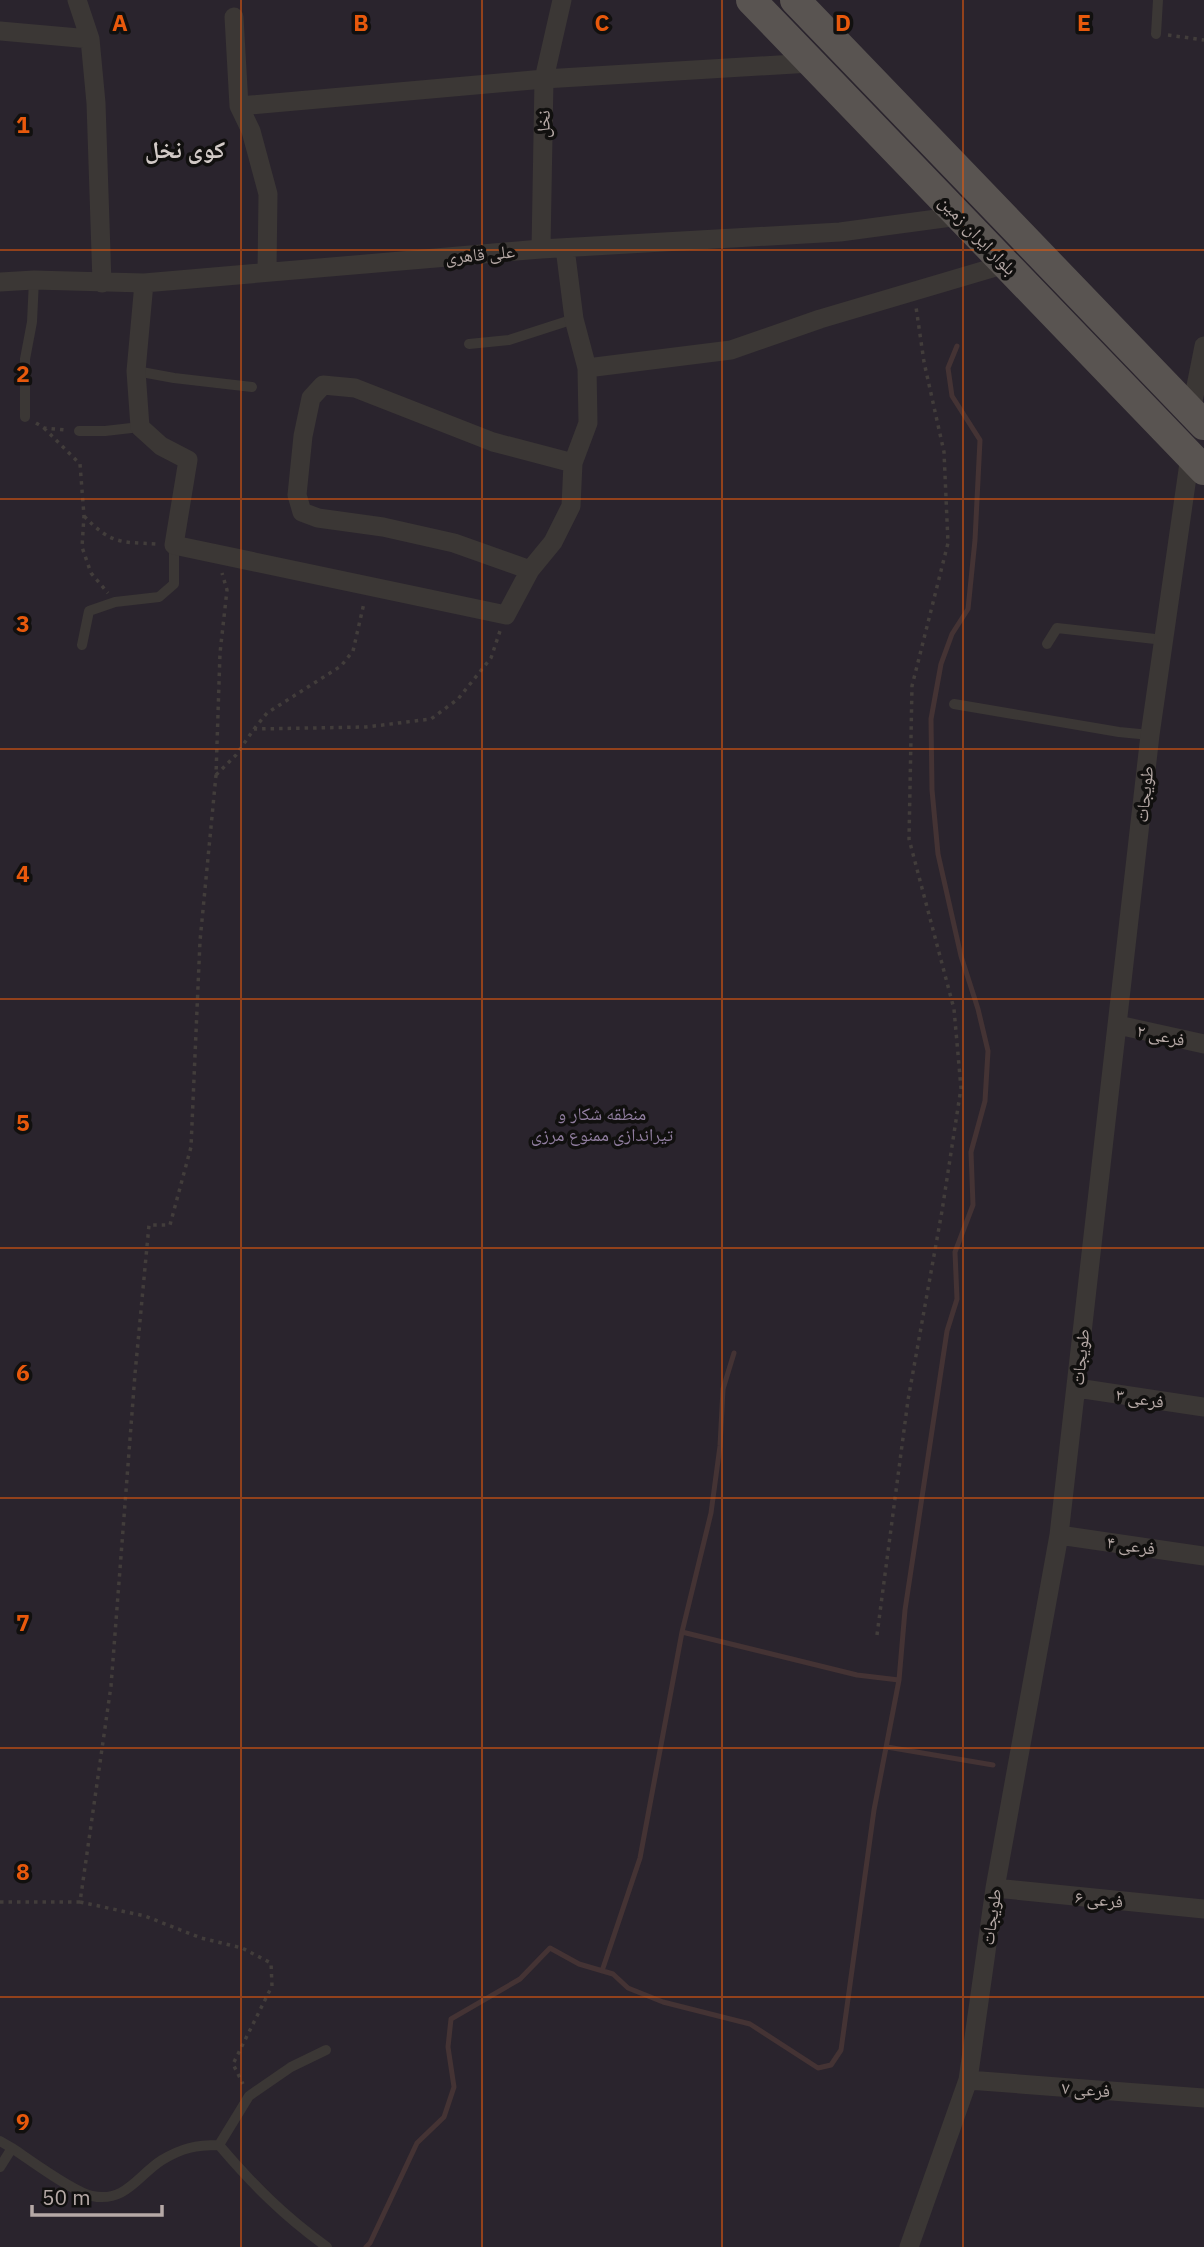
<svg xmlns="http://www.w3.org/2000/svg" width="1204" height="2247" font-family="'IBM Plex Sans','Noto Naskh Arabic',sans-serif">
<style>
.park{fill:#2a242d}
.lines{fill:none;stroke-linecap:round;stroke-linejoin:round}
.stream{stroke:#443334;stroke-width:5}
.path{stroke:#423d3b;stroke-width:3.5;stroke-dasharray:3.5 5;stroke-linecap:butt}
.service{stroke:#3b3735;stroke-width:10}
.minor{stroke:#3b3735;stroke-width:19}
.primary{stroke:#595451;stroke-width:30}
.grid{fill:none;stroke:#e8590c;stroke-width:2;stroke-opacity:0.55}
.labels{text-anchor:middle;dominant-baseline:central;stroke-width:7;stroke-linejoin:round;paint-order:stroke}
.street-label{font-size:18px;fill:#b6a9a6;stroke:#11100f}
.park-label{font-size:18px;fill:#917ea0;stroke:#11100f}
.district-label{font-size:24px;font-weight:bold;fill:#d2cac7;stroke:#11100f}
.grid-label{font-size:23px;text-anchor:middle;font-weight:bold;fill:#e8590c;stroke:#11100f;stroke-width:7;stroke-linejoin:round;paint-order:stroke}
</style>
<rect width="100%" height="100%" fill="#161514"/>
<path class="park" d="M0 0H1204V2247H0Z"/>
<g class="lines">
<path class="stream" d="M734 1353 723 1389 720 1446 711 1513 682 1632 857 1675 899 1680
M887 1747 993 1765
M602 1971 640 1858 682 1632
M366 2247 370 2243 417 2143 444 2117 454 2087 448 2047 451 2019 520 1979 550 1948 579 1964 613 1974 628 1988 663 2002 750 2024 818 2068 831 2065 841 2050 874 1810 899 1680 905 1610 947 1331 957 1299 955 1252 973 1205 971 1152 985 1101 988 1051 978 1009 961 956 938 854 932 790 931 719 941 664 952 634 968 609 975 540 980 440 952 396 948 368 957 346"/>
<path class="path" d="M1168 35 1204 40
M36 423 44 428 66 430
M44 428 80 464 84 516 82 547 91 573 108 593
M84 516C111 544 119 542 157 544
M254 729 267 713 341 666 353 651 364 603
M216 775 236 755 254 729 366 727 431 719 458 699 491 658 500 631
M877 1635 908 1400 942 1211 961 1088 954 1009 909 839 912 686 948 543 944 452 924 362 916 307
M0 1902H80L111 1686 135 1374 149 1225H170L191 1147 200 941 216 775 220 653 227 590 222 573
M80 1902 145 1916 201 1938 242 1948 271 1963 272 1986 233 2064 243 2084"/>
<path class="service" d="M1156 34 1158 0
M469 344 509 340 574 319
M136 371 174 378 252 387
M25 417V359L32 322 34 280
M79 431H105L140 427
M1047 644 1057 628 1164 640
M82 645 89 611 115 602 159 597 174 584V545
M954 704 1119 732 1150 735
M0 2141 12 2148 0 2167
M219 2145 249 2096 291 2067 326 2050
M12 2148C30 2160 73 2192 92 2196 126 2203 138 2175 162 2160 182 2148 196 2145 219 2145 253 2185 284 2216 327 2247"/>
<path class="minor" d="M77 0 90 39 96 103 102 283
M234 17 239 106 544 79 811 63
M0 31 90 39
M239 106 251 131 268 194 267 272
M541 249 544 79 562 0
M0 282 34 280 144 283 541 249 840 232 959 216
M144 283 136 371 140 427 161 446 188 460 174 545 506 615 530 570 553 542 571 506 573 463 588 423 587 368 574 319 565 248
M587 368 731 350 820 319 1006 264
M1191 411 1204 346
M530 570 454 543 383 527 318 518 302 512 297 495 303 436 311 398 323 385 355 388 493 442 573 463
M1118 1025 1204 1044
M1077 1388 1204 1407
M1059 1535 1204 1556
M995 1888 1204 1909
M968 2080 1204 2098
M909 2247 968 2080 995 1888 1059 1535 1150 735 1190 456"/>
<path class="primary" d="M751 0 1204 470
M795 0 1204 425"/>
</g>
<path class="grid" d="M241 0V2247M482 0V2247M722 0V2247M963 0V2247M0 250H1204M0 499H1204M0 749H1204M0 999H1204M0 1248H1204M0 1498H1204M0 1748H1204M0 1997H1204"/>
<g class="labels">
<g class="street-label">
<text transform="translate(543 124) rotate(-89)">نخل</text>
<text transform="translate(978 235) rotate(46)">بلوار ایران زمین</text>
<text transform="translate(480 254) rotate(-5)">علی قاهری</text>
<text transform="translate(1144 794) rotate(-84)">طویجات</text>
<text transform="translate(1161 1035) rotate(12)">فرعی ۲</text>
<text transform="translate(1080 1357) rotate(-84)">طویجات</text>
<text transform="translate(1140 1398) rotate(9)">فرعی ۳</text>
<text transform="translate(1131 1545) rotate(8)">فرعی ۴</text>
<text transform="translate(1099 1899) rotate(6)">فرعی ۶</text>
<text transform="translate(991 1917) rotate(-82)">طویجات</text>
<text transform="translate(1086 2089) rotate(4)">فرعی ۷</text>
</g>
<g class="park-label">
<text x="602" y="1113">منطقه شکار و<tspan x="602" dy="21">تیراندازی ممنوع مرزی</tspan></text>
</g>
<g class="district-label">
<text x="185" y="149">کوی نخل</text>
</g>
</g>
<g class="grid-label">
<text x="120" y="31">A</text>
<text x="361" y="31">B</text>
<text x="602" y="31">C</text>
<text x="843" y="31">D</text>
<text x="1084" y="31">E</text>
<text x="23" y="133">1</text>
<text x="23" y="382">2</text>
<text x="23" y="632">3</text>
<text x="23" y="882">4</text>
<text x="23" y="1131">5</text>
<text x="23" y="1381">6</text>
<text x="23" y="1631">7</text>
<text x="23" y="1880">8</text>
<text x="23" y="2130">9</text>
</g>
<path d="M32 2205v10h130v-10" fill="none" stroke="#b6a9a6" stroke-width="3.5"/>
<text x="42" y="2205" font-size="21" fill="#b6a9a6" stroke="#11100f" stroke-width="5" paint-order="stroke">50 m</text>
</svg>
